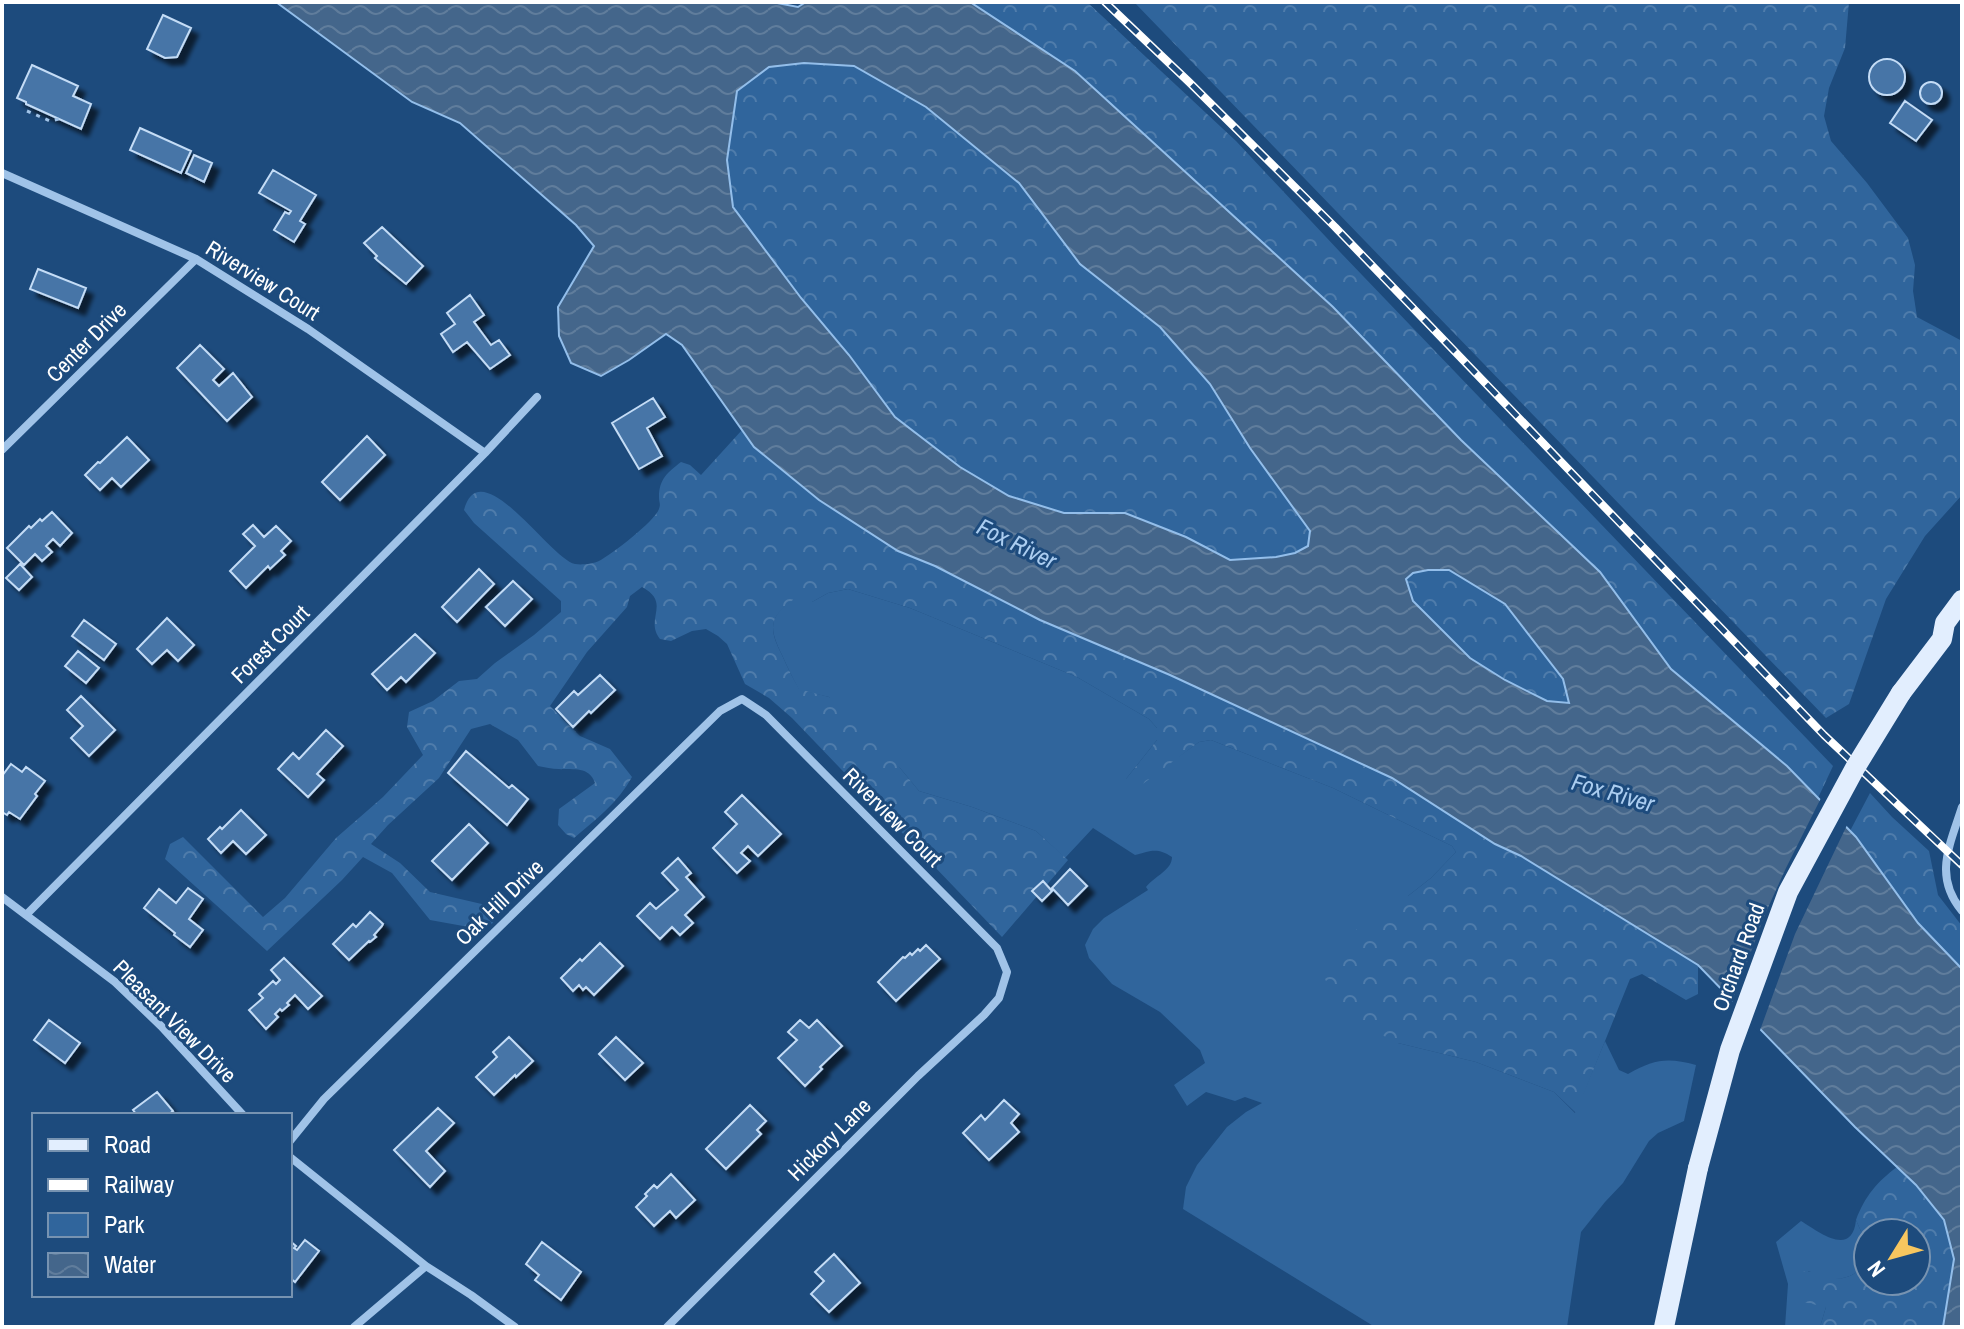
<svg xmlns="http://www.w3.org/2000/svg" width="1964" height="1329" font-family="'Archivo Narrow',sans-serif">
<style>
.green{fill:#30659c}
.forest{fill:url(#forest-crowns)}
.water{fill:url(#water-waves);stroke:#93beea;stroke-width:2;fill-rule:evenodd}
.pier{fill:#1d4b7d}
.building{fill:#4675a7;stroke:#c4dcf6;stroke-width:2;filter:url(#shadow)}
.lines{fill:none;stroke-linecap:round;stroke-linejoin:round}
.path{stroke:#a0c3e8;stroke-width:3;stroke-dasharray:4 6;stroke-linecap:butt}
.minor{stroke:#a0c3e8;stroke-width:8}
.primary{stroke:#e2eefe;stroke-width:20}
.rail-casing{stroke:#fff;stroke-width:8}
.rail{stroke:#1d4b7d;stroke-width:5;stroke-dasharray:15;stroke-linecap:butt}
.primary-bridge{stroke:#e2eefe;stroke-width:20}
.labels{text-anchor:middle;dominant-baseline:central;stroke-width:6;stroke-linejoin:round;paint-order:stroke}
.street-label{font-size:22px;fill:#fff;stroke:#1d4b7d}
.water-label{font-size:24px;font-style:italic;fill:#abcdf0;stroke:#1d4b7d}
</style>
<defs>
<pattern id="forest-crowns" width="20" height="18" patternUnits="userSpaceOnUse" patternTransform="scale(2)"><rect width="20" height="18" fill="#30659c"/><path d="M2 6a3 3 0 1 1 6 0M12 15a3 3 0 1 1 6 0" fill="none" stroke="#4f7cab"/></pattern>
<pattern id="water-waves" width="16" height="10" patternUnits="userSpaceOnUse" patternTransform="scale(2)"><rect width="16" height="10" fill="#44668b"/><path d="M0 5q4-4 8 0t8 0" fill="none" stroke="#607d9c"/></pattern>
<filter id="shadow"><feDropShadow dx="7" dy="7" stdDeviation="2" flood-color="#0009"/></filter>
</defs>
<rect width="100%" height="100%" fill="#1d4b7d"/>
<path class="green" d="M848 589 910 608 1077 677 1149 719 1157 728V740L1126 779 1178 757 1199 742 1211 740 1333 788 1452 846 1456 852 1431 878 1408 896 1398 1043 1476 1062 1554 1092 1575 1113 1605 1041 1619 1070 1628 1074C1654 1059 1668 1057 1696 1065L1684 1121 1658 1133 1649 1141 1623 1183 1605 1202 1581 1232 1567 1327H1375L1183 1209 1186 1187 1197 1165 1227 1127 1246 1112 1262 1103 1245 1097 1235 1101 1206 1092 1187 1106 1174 1085 1205 1063 1200 1050 1160 1012 1112 984 1089 958 1085 945 1093 929 1104 918 1148 890 1146 887C1155 876 1172 870 1172 857 1157 847 1151 851 1135 855L1093 828 1065 858 1036 831 972 807 919 791 900 768 829 697 799 690C793 678 787 667 782 655 767 625 770 616 797 596L812 602 828 593Z
M1856 1220 1868 1247V1262C1846 1285 1834 1280 1808 1271L1826 1307 1820 1327H1785L1788 1284 1776 1242 1801 1221C1819 1232 1852 1258 1856 1220Z"/>
<path class="forest" d="M970 2H1087L1236 141 1340 252 1833 766 1818 798 1787 765 1671 669 1600 572 1461 440 1333 307Z
M1134 2H1849L1845 48 1829 88 1824 116 1831 141 1867 183 1908 238 1915 265 1913 291 1917 317 1962 341V495L1925 536 1886 599 1849 704 1826 718Z
M804 63 854 66 926 107 1019 183 1080 264 1160 327 1210 384 1250 448 1310 531 1308 546 1295 553 1276 557 1230 560 1186 537 1125 513H1064L1009 496 960 467 895 417 849 355 801 298 733 207 727 160 737 91 769 67Z
M742 430 754 447 818 500 898 551 935 566 1040 620 1170 675 1392 778 1495 844 1521 856 1698 965V994L1686 1000 1642 974 1630 979 1576 1113 1554 1092 1476 1062 1398 1043 1358 1023 1330 993 1321 967 1359 927 1408 896 1431 878 1456 852 1452 846 1333 788 1211 740 1199 742 1136 789 1130 785 1126 779 1157 740V728L1149 719 1077 677 910 608 848 589 828 593 812 602H802L797 597C770 616 767 626 782 655 787 667 793 678 799 689L829 697 850 709 877 736 900 768 919 791 972 807 1036 831 1068 860 1002 937 792 718 769 698 745 684 727 644 718 636 706 629 692 631 671 641 660 639C644 619 672 603 642 587L630 596 627 607 587 652 550 706 580 736 610 749 632 777C618 803 595 820 574 838L566 834 558 825 559 809 595 783C589 766 574 770 559 769 552 769 545 767 538 766L518 740 490 724 471 729 439 778 388 825 371 844 400 863 430 892 486 905 494 915 493 923 480 929 430 920 392 873 363 857 342 880 267 951 165 859 170 844 183 837 263 917 285 898 336 838 383 797 423 755 407 727 409 712 433 701 459 681 477 679 495 663 534 635 561 612V601L474 523 464 510C480 449 550 559 575 564 581 565 593 564 599 561 612 554 654 522 659 509 661 503 659 503 659 497 659 479 668 472 681 462L690 465 701 475Z
M1428 570H1449L1505 604 1563 679 1569 704 1547 701 1505 680 1470 658 1413 601 1406 579 1413 572Z
M1870 793 1892 817 1929 851 1938 895 1962 926V969L1918 923 1850 831Z
M1897 1167 1916 1185 1944 1220 1954 1259 1943 1327H1820L1826 1307 1803 1302 1795 1280 1799 1273C1827 1265 1835 1296 1868 1262V1281H1916V1233H1868V1247L1856 1220C1865 1196 1877 1182 1897 1167Z"/>
<path class="water" d="M276 2H772L798 7 806 2H970L1075 71 1333 307 1461 440 1600 572 1671 669 1787 766 1856 837 1918 923 1962 969V1327H1943L1954 1259 1944 1220 1916 1185 1855 1127 1698 965 1521 856 1495 844 1392 778 1170 675 1040 620 935 566 898 551 819 500 754 447 682 345 666 334 629 360 601 376 571 363 559 336 558 307 594 246 576 225 460 123 412 102ZM804 63 854 66 926 107 1019 183 1080 264 1160 327 1210 384 1250 448 1310 531 1308 546 1295 553 1276 557 1230 560 1186 537 1125 513H1064L1009 496 960 467 895 417 849 355 801 298 733 207 727 160 737 91 769 67ZM1428 570H1449L1505 604 1563 679 1569 703 1547 701 1505 680 1470 658 1413 601 1406 579 1413 573Z"/>
<path class="pier" d="M1822 796 1848 823 1795 934 1759 1033 1731 1005 1766 912 1786 868Z"/>
<path class="building" d="M163 15 191 28 177 57 165 58 147 49Z
M1869 77a18 18 0 1 1 36 0a18 18 0 1 1-36 0Z
M32 65 78 86 73 96 91 104 81 129 26 104V102L17 98Z
M1920 93a11 11 0 1 1 22 0a11 11 0 1 1-22 0Z
M1905 101 1932 120 1916 141 1890 123Z
M140 128 191 151 181 173 130 150Z
M194 155 212 163 204 182 186 173Z
M273 170 316 195 300 221 305 224 294 242 274 230 285 212 289 214 291 211 259 193Z
M382 227 423 266 406 284 377 260 375 258 377 256 364 243Z
M38 269 86 288 78 308 30 289Z
M470 295 484 315 474 322 491 345 499 340 510 355 490 369 467 342 453 352 441 334 455 324 447 313Z
M200 345 224 369 213 380 219 386 233 373 252 397 227 421 177 368Z
M653 398 665 417 647 428 662 456 639 469 612 423Z
M367 436 385 455 340 500 322 482Z
M127 437 149 460 121 487 112 478 100 490 85 475 98 462 100 463Z
M52 512 72 533 60 546 53 539 46 546 52 552 42 561 35 554 24 565 7 548 29 526 31 528 40 519 42 521Z
M253 525 264 537 276 526 291 541 281 551 285 555 270 569 268 566 246 588 230 571 255 546 243 534Z
M20 564 32 577 19 590 6 578Z
M479 569 494 584 457 622 442 607Z
M513 581 532 599 505 626 486 607Z
M167 618 194 645 178 661 167 650 152 664 137 649Z
M84 620 116 644 104 660 72 636Z
M415 634 435 653 406 682 401 677 387 690 372 674Z
M78 651 99 668 86 683 65 666Z
M600 675 615 690 591 713 589 711 573 727 556 709 574 691 578 695Z
M81 696 115 730 89 756 71 738 83 726 67 710Z
M326 730 343 746 317 774 324 780 308 797 278 769 293 753 299 759Z
M466 751 509 788 512 785 528 799 507 825 448 773Z
M11 764 22 772 26 767 45 781 35 794 37 796 20 819 9 812 7 815 2 812V776Z
M742 795 781 834 758 856 748 846 741 853 750 861 737 873 713 848 737 824 725 812Z
M241 810 266 835 246 854 233 841 221 853 208 839 220 827 222 829Z
M469 824 488 843 452 880 432 861Z
M678 858 691 873 686 877 704 897 685 915 693 923 680 935 672 927 660 939 637 916 650 903 656 909 678 890 662 873Z
M1070 869 1087 886 1068 905 1052 888Z
M1043 881 1052 891 1042 901 1032 891Z
M188 888 203 899 189 919 203 930 190 947 174 935 175 933 144 908 159 889 176 903Z
M370 912 383 924 382 926 374 935 376 937 370 942 369 941 349 960 333 944 353 924 356 927Z
M600 943 623 966 594 995 586 987 583 990 579 985 573 991 561 978 580 959 582 961Z
M926 945 940 959 896 1001 878 982 903 957 905 958 910 953 912 955 918 949 920 951Z
M284 958 322 996 308 1009 295 995 287 1003 289 1005 282 1011 280 1009 275 1014 278 1017 266 1029 249 1010 263 998 259 994 273 981 276 984 280 980 271 970Z
M49 1020 80 1043 65 1063 34 1040Z
M800 1020 809 1028 817 1020 842 1046 820 1067 822 1069 805 1086 778 1058 797 1040 788 1032Z
M509 1037 533 1061 516 1077 515 1075 494 1095 476 1077 497 1057 493 1052Z
M616 1037 643 1063 625 1080 599 1054Z
M157 1092 173 1111 168 1115H137L133 1110Z
M1004 1100 1019 1114 1011 1123 1019 1132 989 1160 963 1133 981 1115 985 1120Z
M750 1105 766 1121 757 1130 761 1134 726 1169 706 1149Z
M438 1108 454 1123 426 1151 445 1171 430 1187 394 1150Z
M671 1174 695 1200 676 1218 670 1211 654 1226 636 1207 647 1196 645 1194 654 1185 657 1188Z
M305 1240 319 1251 295 1282 290 1278V1241L296 1246 294 1248 297 1250Z
M542 1242 581 1272 561 1300 535 1280 539 1275 526 1264Z
M834 1254 860 1283 829 1312 811 1294 824 1281 815 1272Z"/>
<g class="lines">
<path class="path" d="M27 111 50 121 59 119"/>
<path class="minor" d="M2 173 196 259 308 329 485 453
M2 450 196 259
M1962 807C1950 845 1933 876 1962 911
M2 897 115 982 161 1026 243 1115
M26 915 485 453 537 397
M290 1141 324 1099 720 711 742 699 766 715 997 948 1007 972 999 998 984 1015 918 1076 667 1327
M290 1157 426 1266 471 1295 515 1327
M354 1327 426 1266"/>
<path class="primary" d="M1901 693 1942 639 1945 623 1962 600
M1664 1327 1698 1168"/>
<g class="rail-casing">
<path id="rail" d="M1105 2 1189 82 1335 227 1824 735 1962 865"/>
</g>
<use href="#rail" class="rail"/>
<path class="primary-bridge" d="M1698 1168 1730 1050 1788 892 1855 768 1901 693"/>
</g>
<g class="labels">
<g class="street-label">
<text transform="translate(263 280) rotate(32)">Riverview Court</text>
<text transform="translate(86 342) rotate(-45)">Center Drive</text>
<text transform="translate(270 644) rotate(-45)">Forest Court</text>
<text transform="translate(893 817) rotate(45)">Riverview Court</text>
<text transform="translate(499 902) rotate(-44)">Oak Hill Drive</text>
<text transform="translate(1738 957) rotate(-70)">Orchard Road</text>
<text transform="translate(175 1021) rotate(45)">Pleasant View Drive</text>
<text transform="translate(829 1139) rotate(-45)">Hickory Lane</text>
</g>
<g class="water-label">
<text transform="translate(1017 543) rotate(26)">Fox River</text>
<text transform="translate(1613 792) rotate(16)">Fox River</text>
</g>
</g>
<rect width="1964" height="1329" fill="none" stroke="#ffffff" stroke-width="8"/>
<rect x="32" y="1113" width="260" height="184" fill="#1d4b7d" stroke="#7793b1" stroke-width="2"/>
<rect x="48" y="1139" width="40" height="12" fill="#e2eefe" stroke="#7793b1" stroke-width="2"/>
<text x="104" y="1153" font-size="24" fill="#ffffff">Road</text>
<rect x="48" y="1179" width="40" height="12" fill="#ffffff" stroke="#7793b1" stroke-width="2"/>
<text x="104" y="1193" font-size="24" fill="#ffffff">Railway</text>
<rect x="48" y="1213" width="40" height="24" fill="#30659c" stroke="#7793b1" stroke-width="2"/>
<text x="104" y="1233" font-size="24" fill="#ffffff">Park</text>
<rect x="48" y="1253" width="40" height="24" fill="url(#water-waves)" stroke="#7793b1" stroke-width="2"/>
<text x="104" y="1273" font-size="24" fill="#ffffff">Water</text>
<g transform="translate(1892 1257) rotate(233)"><circle r="38" fill="#1d4b7d" stroke="#7793b1" stroke-width="2"/>
<path d="M0-6L14 30L0 20L-14 30Z" fill="#f7c65f"/>
<text y="-12" font-size="22" font-weight="bold" text-anchor="middle" fill="#ffffff">N</text>
</g>
</svg>
